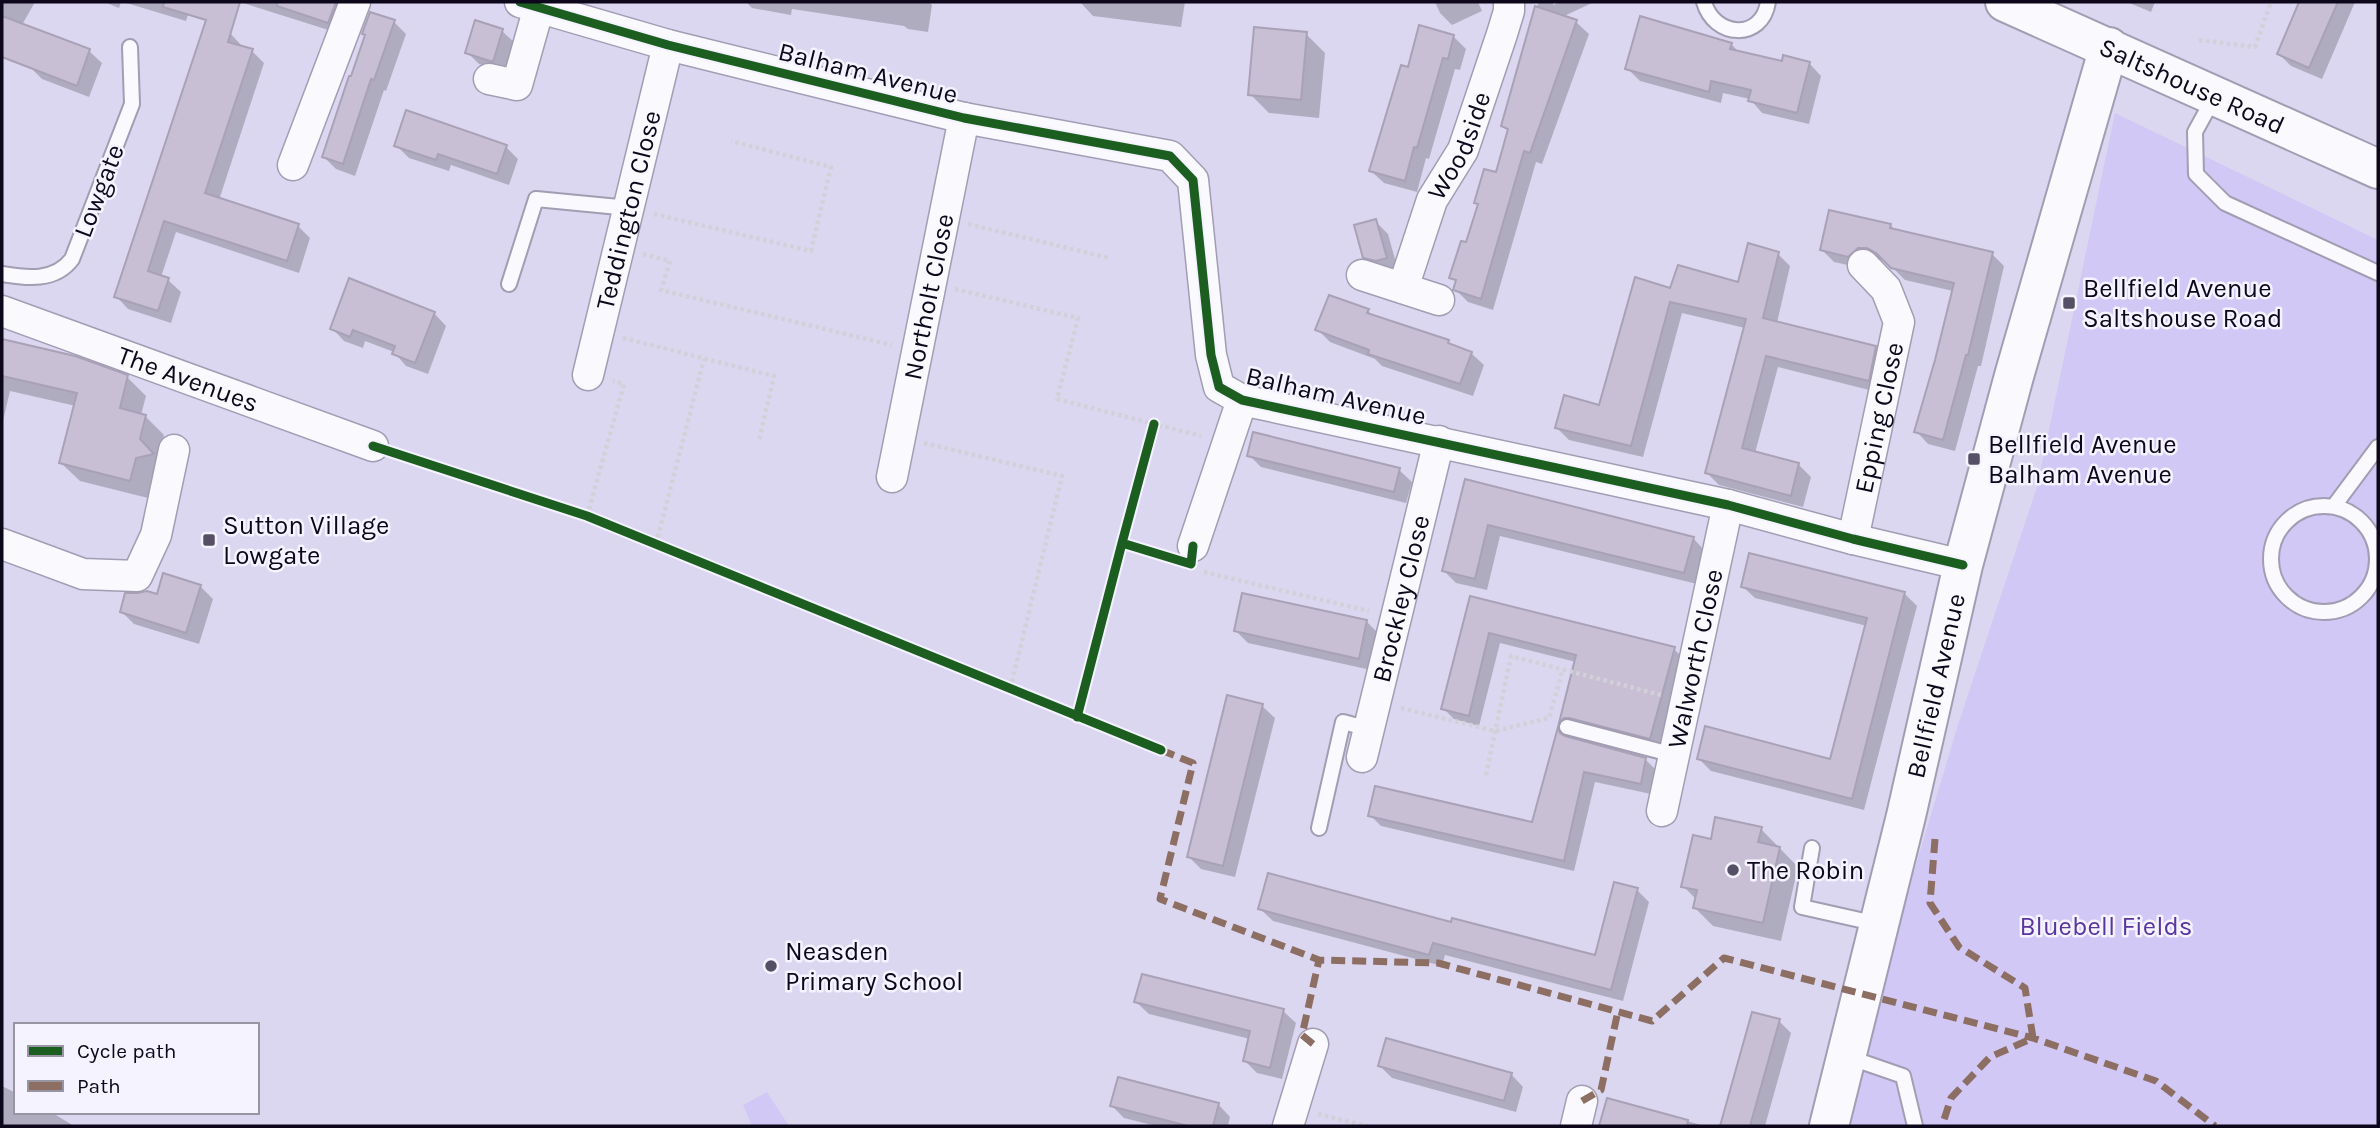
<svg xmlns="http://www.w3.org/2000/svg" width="2380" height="1128" font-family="Karla,sans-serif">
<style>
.green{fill:#d1c8f6}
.shadow{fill:#0003}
.building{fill:#c8bfd4;stroke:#a9a1b6;stroke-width:2}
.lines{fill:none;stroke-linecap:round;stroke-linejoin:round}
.lane-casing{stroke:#a29db3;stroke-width:18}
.street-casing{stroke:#a29db3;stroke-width:33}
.secondary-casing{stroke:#a29db3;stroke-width:42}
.path{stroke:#d2d0d8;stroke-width:4.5;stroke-dasharray:3.5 3.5;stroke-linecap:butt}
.lane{stroke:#faf9fd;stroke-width:14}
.street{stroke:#faf9fd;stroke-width:30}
.secondary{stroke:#faf9fd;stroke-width:38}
.quiet{stroke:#8d6e63;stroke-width:7;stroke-dasharray:14 7;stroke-linecap:butt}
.cycleway-casing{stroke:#f5f3ff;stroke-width:13}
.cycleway{stroke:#1b5e20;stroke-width:9}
.poi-dot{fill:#555065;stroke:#f5f3ff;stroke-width:2.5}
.labels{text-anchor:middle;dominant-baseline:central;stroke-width:5;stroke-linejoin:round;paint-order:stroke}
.street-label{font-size:26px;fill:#0c071a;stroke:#f5f3ff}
.poi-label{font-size:26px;fill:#0c071a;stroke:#f5f3ff;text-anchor:start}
.park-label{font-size:26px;fill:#59359f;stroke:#f5f3ff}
</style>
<rect width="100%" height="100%" fill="#dcd7f1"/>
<path class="green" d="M2115 113 2378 240V1126H1848L1887 961 1957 728 2037 487Z
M767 1092 789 1126H752L743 1105Z"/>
<path class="shadow" d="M2 2H35L22 25 89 51 102 63 89 97 42 79 30 67 31 64 2 52Z
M104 2H121L119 8Z
M123 2H192L186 21Z
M240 2H346L341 34Z
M746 2H929L932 5 928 32 908 29 904 26 792 9 791 15 752 8Z
M1080 2H1185L1181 27 1093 16Z
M1435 2H1478L1482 11 1452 25 1440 13Z
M1539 2H1553V5L1561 2H1594L1562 17 1576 22 1589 34 1542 164 1536 162 1493 310 1468 302 1455 289 1457 283 1451 277 1467 244 1479 205 1476 202 1497 175 1509 132 1503 126 1530 26Z
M2127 2H2155L2151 12Z
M2301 2H2355L2322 79 2291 66 2279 54Z
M394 22 406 34 386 91 384 90 355 176 336 169 324 157 366 36 364 34Z
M502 31 515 43 505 73 479 64 467 52Z
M230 33 242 46 241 48 252 51 264 63 219 200 298 226 310 238 299 273 176 232 161 277 168 280 181 292 171 323 128 309 116 296Z
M1306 34 1325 53 1319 118 1269 113 1250 94Z
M1453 36 1466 49 1460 70 1455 69 1429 159 1426 158 1417 192 1384 183 1371 171Z
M1731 44 1740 53 1783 64 1809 63 1821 76 1809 124 1762 113 1750 99 1723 93 1721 103 1640 81 1627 68Z
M396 145 506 147 518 159 509 185 451 165 449 171 409 158Z
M1375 221 1388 234 1398 270H1377L1364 257Z
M1890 225 1896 231 1992 254 2004 266 1981 366H1978L1955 451 1928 444 1916 431 1937 360 1953 291 1905 280 1890 265 1881 260H1871L1861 268 1834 262 1822 250Z
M1778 254 1790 266 1777 323 1875 347 1888 360 1881 393 1778 367 1755 453 1799 465 1811 477 1803 507 1719 485 1707 473 1745 328 1682 313 1643 457 1569 440 1557 428 1600 407 1671 290 1739 284Z
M1368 311 1373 316 1448 342 1453 346 1471 353 1484 365 1473 396 1382 366 1375 359 1330 342 1318 330Z
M434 313 446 326 428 374 406 366 394 352 365 341 363 348 344 341 332 328Z
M2 341 75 358 127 377 146 396 141 415 145 416 164 435 148 498 80 481 61 463 76 406 10 391 2 425Z
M1249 455 1399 470 1412 482 1406 503 1261 467Z
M1466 482 1693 538 1705 551 1697 584 1500 536 1487 590 1456 583 1444 571Z
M200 586 213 599 199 644 134 624 122 612 158 596Z
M1742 586 1904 593 1917 606 1864 810 1711 771 1699 759 1832 761 1867 626 1755 598Z
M1471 598 1674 649 1685 660 1661 749 1571 732 1561 722 1576 662 1500 643 1479 726 1454 719 1443 708Z
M1367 622 1379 634 1371 670 1248 643 1236 631Z
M1262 706 1275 718 1235 877 1201 869 1189 857Z
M1559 730 1567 739 1645 759 1656 770 1651 794 1595 782 1574 871 1381 826 1370 815 1533 824Z
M1761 829 1798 867 1781 941 1713 926 1694 907 1696 899 1683 886 1712 841Z
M1637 890 1649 902 1623 1001 1445 955 1442 966 1273 921 1260 909 1452 924 1596 957Z
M1136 1002 1283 1011 1296 1023 1282 1079 1257 1073 1245 1061 1250 1039 1149 1014Z
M1753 1014 1779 1021 1791 1033 1765 1126H1722Z
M1380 1066 1511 1074 1523 1087 1516 1112 1392 1078Z
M2 1086 16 1093V1112H51L74 1126H6L2 1124Z
M1609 1100 1705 1126H1604L1602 1124Z
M1218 1104 1230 1117 1228 1126H1156L1124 1118 1112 1106Z"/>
<path class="building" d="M164 2H240L228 42 253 49 205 193 299 224 287 261 164 221 148 271 169 278 158 311 114 297 206 20 163 7Z
M277 2H336L328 23 277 6Z
M2299 2H2338L2309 68 2277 54Z
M1535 6 1577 20 1530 153 1524 151 1481 299 1453 290 1456 280 1449 278 1461 241 1466 242 1478 204 1474 203 1484 169 1496 172 1508 129 1501 126Z
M370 12 395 20 374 80 371 79 343 164 322 157 349 76H351L365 35 362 34Z
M2 16 90 49 77 86 2 57Z
M1640 16 1732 43 1730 49 1782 61 1783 55 1810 62 1797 113 1748 101 1751 90 1711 81 1709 92 1625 69Z
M475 20 503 29 493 62 465 53Z
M1419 25 1454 35 1448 59 1443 58 1417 148 1414 147 1405 181 1369 171 1401 65 1408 67Z
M1254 27 1307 32 1301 100 1248 95Z
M406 110 507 145 497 174 438 154 436 160 394 146Z
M1829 210 1891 224 1890 228 1993 252 1968 355H1966L1943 440 1914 432 1935 360 1954 283 1891 268 1876 253 1867 248H1858L1848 257 1820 250Z
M1376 219 1387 258 1376 261 1363 258 1354 225Z
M1748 243 1779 252 1763 318 1876 346 1869 381 1766 356 1742 448 1799 463 1791 496 1705 473 1746 319 1670 302 1631 446 1555 428 1564 395 1599 405 1635 277 1670 288 1678 265 1738 282Z
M349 278 435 312 415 363 392 354 395 346 353 330 350 337 330 329Z
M1329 295 1369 309 1367 313 1449 340 1448 343 1472 352 1460 384 1368 354 1369 350 1315 330Z
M2 339 75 356 128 375 120 408 146 415 140 439 154 454 136 458 130 481 59 463 77 393 2 376Z
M1253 432 1400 468 1394 492 1247 456Z
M1465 479 1694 537 1684 573 1488 525 1475 579 1442 571Z
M1749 553 1905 592 1852 799 1697 759 1705 726 1830 759 1867 618 1741 587Z
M163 573 201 585 186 633 120 612 125 593H137L147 591 157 594Z
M1242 593 1367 620 1359 659 1234 631Z
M1470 596 1675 647 1650 739 1569 718H1564L1559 723 1576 655 1489 633 1469 716 1441 709Z
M1227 695 1263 704 1223 866 1187 857Z
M1558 727 1560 733 1565 736 1646 758 1641 784 1584 772 1564 861 1368 816 1375 786 1532 822Z
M1715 817 1762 827 1758 842 1780 847 1763 923 1693 908 1697 890 1681 887 1693 835 1711 839Z
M1268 873 1451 922 1452 918 1595 955 1614 882 1638 888 1611 990 1433 943 1429 955 1258 909Z
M1142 974 1284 1009 1270 1068 1243 1061 1250 1031 1134 1002Z
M1752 1012 1780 1019 1750 1126H1720Z
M1386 1038 1512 1073 1504 1101 1378 1066Z
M1118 1077 1219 1103 1213 1126H1188L1110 1106Z
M1607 1098 1688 1120 1687 1126H1599Z"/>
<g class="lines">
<g class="lane-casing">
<path id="lane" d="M1704 2C1714 38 1762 41 1768 2
M2213 99 2195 132 2196 174 2225 203 2378 273
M2 274C26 278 55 282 72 259L132 104 130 47
M509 284 536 199 629 208
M2271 559a53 53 0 1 1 106 0a53 53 0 1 1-106 0Z
M2334 506 2378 447
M1567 727 1674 755
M1319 828 1343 722 1369 729
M1812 848 1802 907 1878 924
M1848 1057 1903 1076 1915 1126"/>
</g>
<g class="street-casing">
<g id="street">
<path d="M520 2 668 45 964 118 1170 156 1193 180 1211 355 1219 387 1242 400 1728 505 1853 539 1963 565"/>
<path d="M489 79 517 85 539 7"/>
<path d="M293 165 355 2"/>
<path d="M1362 275 1439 300"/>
<path id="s1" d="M1403 288 1432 200 1463 150 1502 34 1509 11V2"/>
<path id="s2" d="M2 311 373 446"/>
<path id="s3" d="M588 375 668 45"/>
<path id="s4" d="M892 477 964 118"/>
<path id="s5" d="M1853 539 1899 322 1886 289 1863 265"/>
<path d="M2 544 83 574 137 576 156 535 174 450"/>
<path d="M1193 546 1242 400"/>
<path id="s6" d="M1362 757 1439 441"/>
<path id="s7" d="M1662 811 1728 505"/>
<path d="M1288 1126 1313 1044"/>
<path d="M1576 1126 1582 1101"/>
</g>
</g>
<g class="secondary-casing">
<g id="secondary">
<path id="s8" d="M2005 2 2378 169"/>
<path id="s9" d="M1829 1126 1906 816 1963 565 2014 376 2109 47"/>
</g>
</g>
<path class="path" d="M2199 40 2255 47 2271 2
M654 214 811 251 831 167 731 141
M968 224 1109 258
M643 254 670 261 661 290 892 345
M955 289 1078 318 1057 399 1201 436
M623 338 774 376 759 440
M924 443 1062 476 1010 690
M587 516 624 384 613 381
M656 544 704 359
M1204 572 1369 611
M1401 708 1495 731 1549 718 1563 669
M1486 775 1511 656 1661 695
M1318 1114 1367 1126"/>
<use href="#lane" class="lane"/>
<use href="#street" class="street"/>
<use href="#secondary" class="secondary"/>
<path class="quiet" d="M1161 750 1193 763 1160 899 1319 960 1438 963 1652 1021 1724 958 2033 1038 2156 1081 2215 1126
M1935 839 1930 903 1959 947 2025 988 2033 1038 1990 1057 1951 1098 1942 1126
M1313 1044 1302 1035 1319 960
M1582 1101 1601 1090 1618 1011"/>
<g class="cycleway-casing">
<path id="cycleway" d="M520 2 668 45 964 118 1170 156 1193 180 1211 355 1219 387 1242 400 1728 505 1853 539 1963 565
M373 446 587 516 1161 750
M1122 543 1154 424
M1077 717 1122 543 1191 564 1193 546"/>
</g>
<use href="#cycleway" class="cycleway"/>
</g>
<g class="poi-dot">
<rect x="2062" y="296" width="14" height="14" rx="3.5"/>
<rect x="1967" y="452" width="14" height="14" rx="3.5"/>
<rect x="202" y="533" width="14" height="14" rx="3.5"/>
<circle cx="1733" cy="870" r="7"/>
<circle cx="771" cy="966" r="7"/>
</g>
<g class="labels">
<g class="street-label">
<text transform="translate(868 73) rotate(14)">Balham Avenue</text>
<text stroke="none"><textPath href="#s8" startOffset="205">Saltshouse Road</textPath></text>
<text stroke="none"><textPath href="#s1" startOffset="154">Woodside</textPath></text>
<text transform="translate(99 191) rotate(-69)">Lowgate</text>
<text stroke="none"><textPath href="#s3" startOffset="170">Teddington Close</textPath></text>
<text stroke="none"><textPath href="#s4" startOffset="184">Northolt Close</textPath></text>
<text stroke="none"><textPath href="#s2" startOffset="198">The Avenues</textPath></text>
<text transform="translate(1336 396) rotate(13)">Balham Avenue</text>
<text stroke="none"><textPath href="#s5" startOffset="124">Epping Close</textPath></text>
<text stroke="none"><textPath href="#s6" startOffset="163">Brockley Close</textPath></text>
<text stroke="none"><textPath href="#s7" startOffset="156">Walworth Close</textPath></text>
<text stroke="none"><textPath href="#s9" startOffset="453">Bellfield Avenue</textPath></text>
</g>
<g class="poi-label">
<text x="2083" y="288">Bellfield Avenue<tspan x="2083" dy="30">Saltshouse Road</tspan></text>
<text x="1988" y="444">Bellfield Avenue<tspan x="1988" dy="30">Balham Avenue</tspan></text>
<text x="223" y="525">Sutton Village<tspan x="223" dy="30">Lowgate</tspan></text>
<text x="1747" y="870">The Robin</text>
<text x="785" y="951">Neasden<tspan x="785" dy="30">Primary School</tspan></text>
</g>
<g class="park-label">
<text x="2106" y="926">Bluebell Fields</text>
</g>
</g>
<rect width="2380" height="1128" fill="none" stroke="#0c071a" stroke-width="7"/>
<rect x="14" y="1023" width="245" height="91" fill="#f5f3ff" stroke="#9895a3" stroke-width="2"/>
<rect x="28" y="1046" width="35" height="10" fill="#1b5e20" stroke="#9895a3" stroke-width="2"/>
<text x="77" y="1058" font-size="21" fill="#0c071a">Cycle path</text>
<rect x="28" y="1081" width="35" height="10" fill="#8d6e63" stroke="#9895a3" stroke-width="2"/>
<text x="77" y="1093" font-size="21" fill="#0c071a">Path</text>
</svg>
